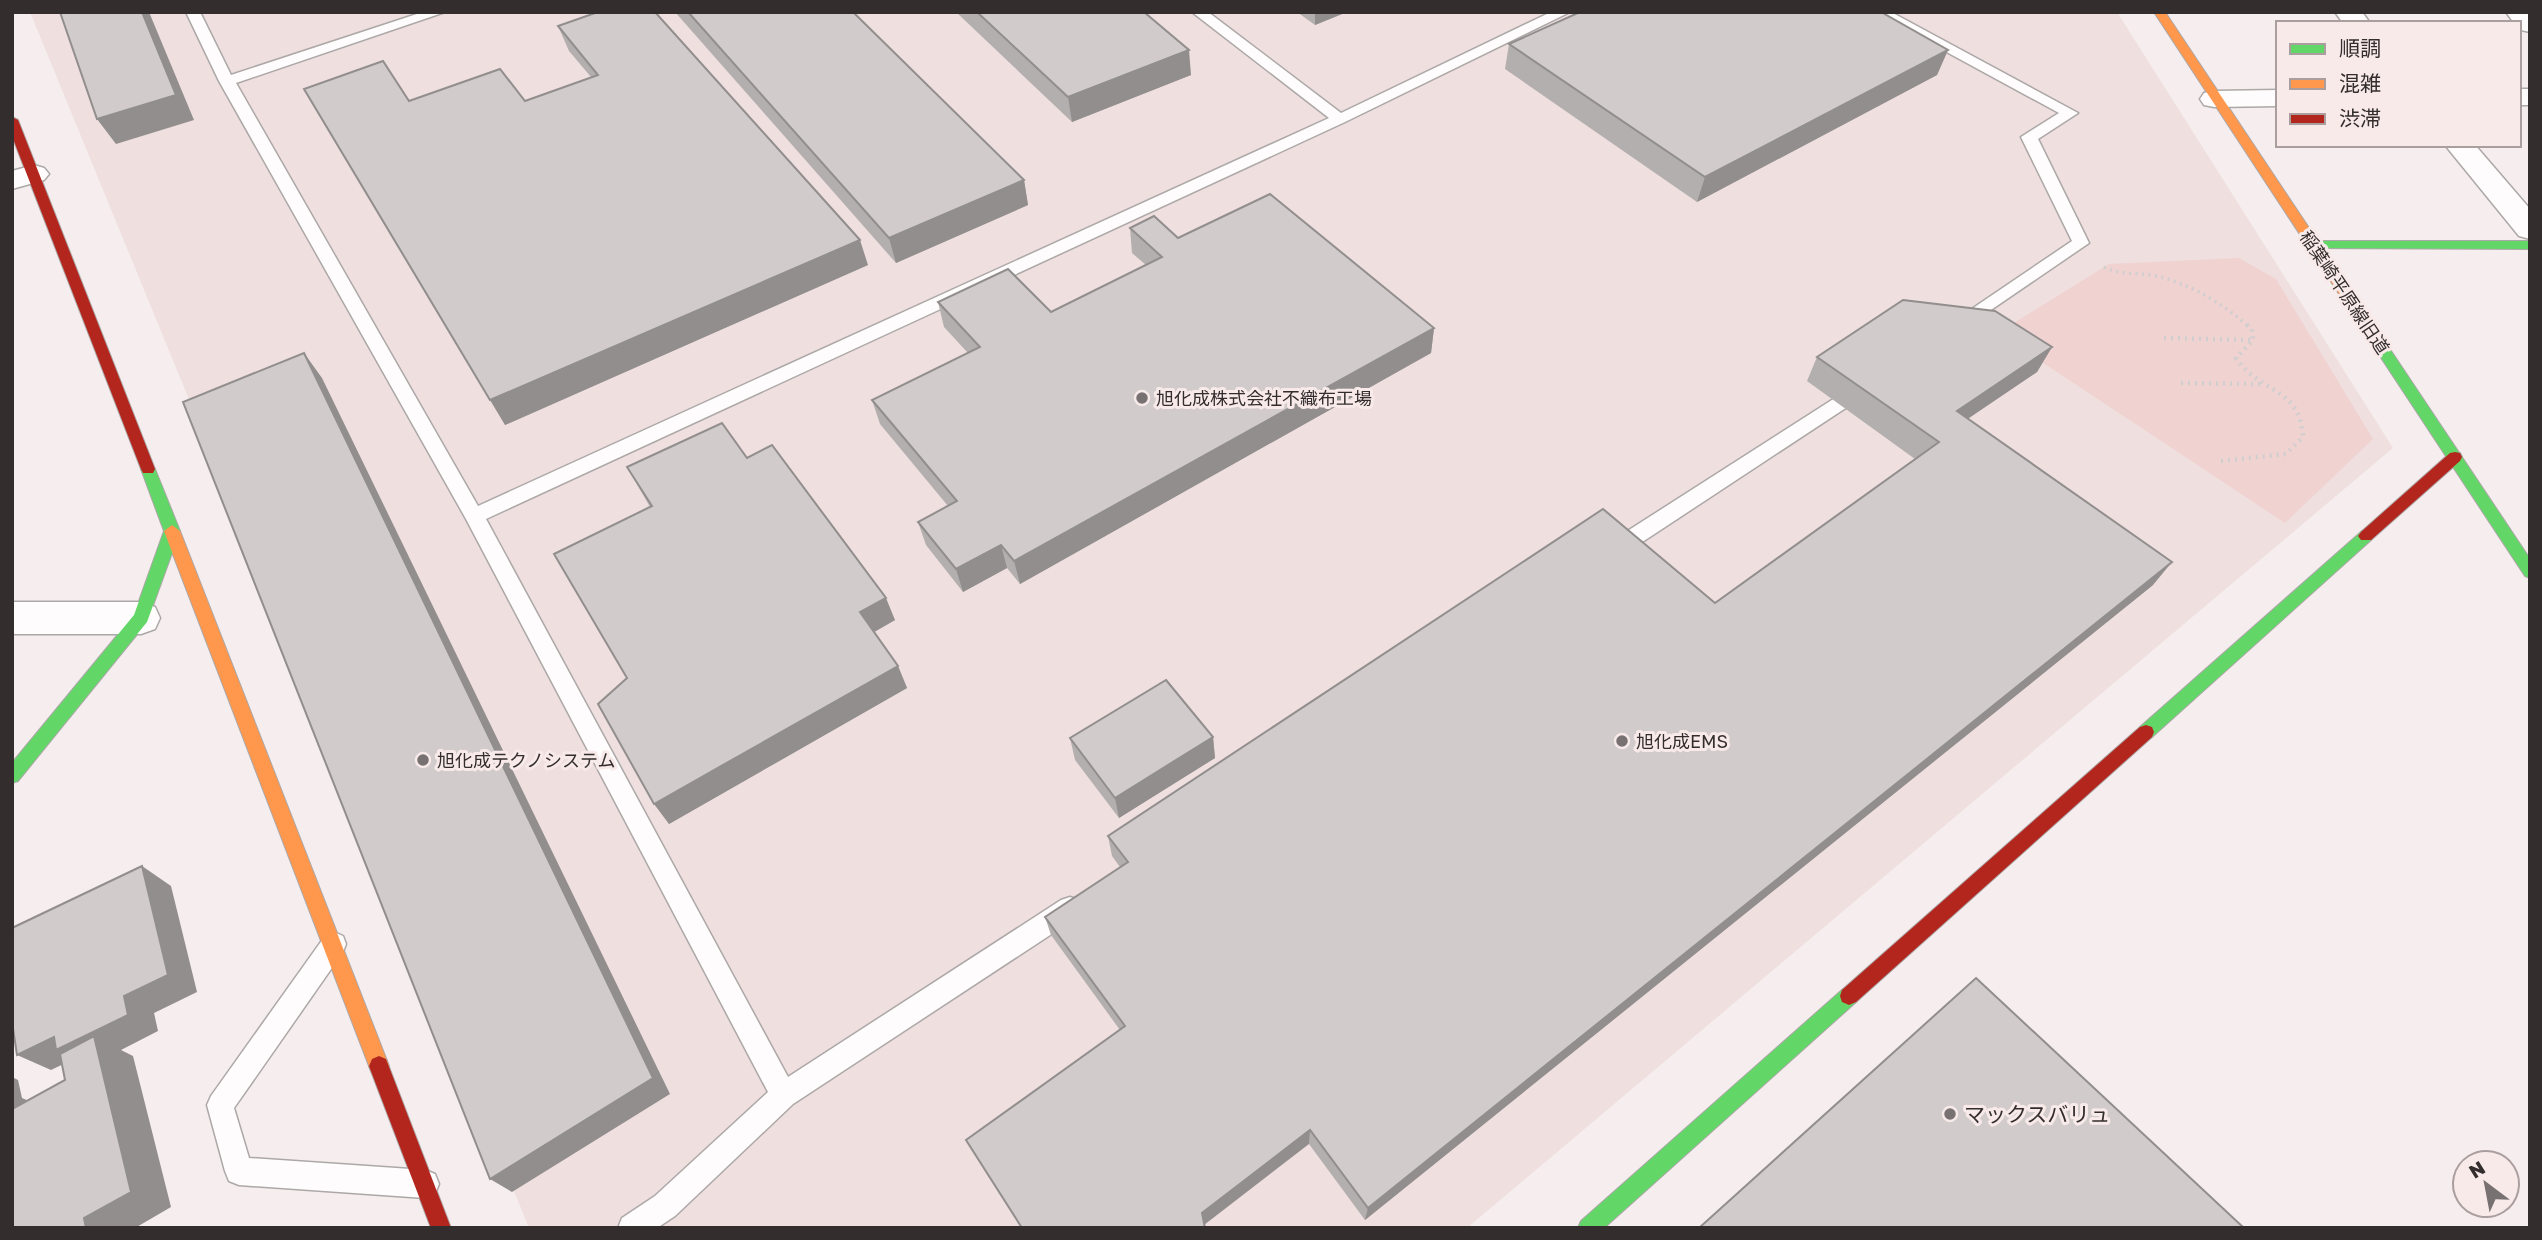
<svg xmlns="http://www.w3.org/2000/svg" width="2542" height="1240" font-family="'Golos Text','Noto Sans JP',sans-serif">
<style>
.built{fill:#efdfdf}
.green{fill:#f0d2d1}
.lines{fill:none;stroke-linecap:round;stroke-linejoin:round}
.lane-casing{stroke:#ada8a8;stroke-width:3}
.street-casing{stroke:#ada8a8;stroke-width:3}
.fast-casing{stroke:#ada8a8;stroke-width:2}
.slow-casing{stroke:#ada8a8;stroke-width:2}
.jam-casing{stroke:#ada8a8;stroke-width:2}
.path-far1{stroke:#d0cece;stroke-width:3.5;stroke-dasharray:2 4.5;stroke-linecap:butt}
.path{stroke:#d0cece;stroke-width:4.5;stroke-dasharray:2 5;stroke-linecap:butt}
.lane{fill:#fefcfc;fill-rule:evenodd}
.street{fill:#fefcfc;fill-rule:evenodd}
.fast{fill:#63d668;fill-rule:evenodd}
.slow{fill:#ff974d;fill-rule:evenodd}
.jam{fill:#b3261e;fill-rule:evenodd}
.wall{fill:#b4afaf}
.shaded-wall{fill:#928e8e}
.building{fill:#d1cbcb;stroke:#928e8e;stroke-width:2}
.poi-dot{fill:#777171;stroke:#f9eaea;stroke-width:2.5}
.labels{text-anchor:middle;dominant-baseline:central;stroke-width:6;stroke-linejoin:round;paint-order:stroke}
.street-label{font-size:18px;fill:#332d2d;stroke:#f9eaea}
.poi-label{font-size:18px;fill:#332d2d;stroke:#f9eaea;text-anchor:start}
.near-poi-label{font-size:21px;fill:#332d2d;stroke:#f9eaea;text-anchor:start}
</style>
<rect width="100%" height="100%" fill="#f6eeee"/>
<path class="built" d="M30 12H2117L2393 448 1467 1228H529Z"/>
<path class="green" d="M2239 258 2276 279 2373 439 2285 523 1998 333 2109 264Z"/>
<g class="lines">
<g class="lane-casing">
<path id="lane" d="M186 12H200L231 75 423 12H445L236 83 478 506 1329 118 1192 12H1208L1341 113 1551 12H1570L1345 122 486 519 788 1077 1061 900 1070 897 1079 900 1082 908 1079 916 793 1104 675 1216 657 1228H618L622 1218 655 1196 768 1092 466 519 219 81Z
M1873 12H1891L2078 113 2038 139 2089 243 1966 327 1960 329 1951 323 2072 241 2021 137 2059 113Z
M1860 382 1867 384 1869 389 1867 394 1618 558H1604L1601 552 1604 546Z
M334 932 343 936 346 944 343 952 234 1108 249 1158 425 1170 435 1174 439 1184 435 1194 425 1198 239 1185 229 1181 225 1171 207 1105 211 1096 325 936Z"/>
</g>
<g class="street-casing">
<path id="street" d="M2335 12H2362L2370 23H2343Z
M2506 12H2530V32L2521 30 2519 23H2514Z
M2519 89H2530V105H2519Z
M2278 90V106L2214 107 2204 105 2200 99 2204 93 2214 91Z
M2445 145H2475L2530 209V239L2519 236Z
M34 165 44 168 49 174 44 180 12 189V171Z
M12 602H141L155 607 160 618 155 629 141 634H12Z"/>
</g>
<g class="fast-casing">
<path id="fast" d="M2313 241H2530V249L2309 248V242Z
M2350 296 2355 297 2530 559V578L2525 576 2345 303 2343 300Z
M148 464 155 469 180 531 147 622 18 781 12 783V763L134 615 164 531 141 469Z
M2366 530 2371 532 2374 536 2371 540 2152 737 2146 739 2140 737 2138 732 2140 727 2361 532Z
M1849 987 1856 990 1858 996 1856 1002 1604 1228H1578L1581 1221 1842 990Z"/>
</g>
<g class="slow-casing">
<path id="slow" d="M2154 12H2165L2355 297V303H2345Z
M172 525 180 531 389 1066 386 1073 379 1076 372 1073 369 1066 164 531Z"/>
</g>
<g class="jam-casing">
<path id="jam" d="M12 117 18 120 155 469 153 473H143L141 469 12 136Z
M2455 452 2460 453 2462 457 2460 461 2371 540H2361L2358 536 2361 532 2450 453Z
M2146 725 2152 727 2154 732 2152 737 1856 1002 1849 1005 1842 1002 1840 996 1842 990 2140 727Z
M379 1056 386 1059 451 1228H431L369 1066 372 1059Z"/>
</g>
<path class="path-far1" d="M2104 267C2122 276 2139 272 2157 276 2192 285 2222 303 2248 326"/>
<path class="path" d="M2164 338 2253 340
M2181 383 2261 384
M2221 461 2286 454 2303 437C2300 386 2260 394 2236 358L2253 340 2252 329 2246 324"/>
<use href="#lane" class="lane"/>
<use href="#street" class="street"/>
<use href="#fast" class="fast"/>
<use href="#slow" class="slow"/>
<use href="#jam" class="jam"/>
</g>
<path class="wall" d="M675 12H853L1024 180 1028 205 896 263Z
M956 12H1144L1191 75 1072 122Z
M1297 12H1347L1315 25Z
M558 26 868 265 505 425 409 101H525L591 77 569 51Z
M1509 44 1948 50 1937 75 1697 202 1505 69Z
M1130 228 1178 238 1434 328 1431 353 1020 584 1007 568 963 592 926 545 918 522 948 506 880 424 872 400 968 353 944 327 938 302 1051 312 1146 265 1132 253Z
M2052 347 2037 372 1968 418 2153 585 1365 1220 1309 1144 1120 1030 1051 935 1045 917 1120 867 1112 856 1108 836 1715 603 1915 459 1807 381 1817 357Z
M747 458 895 620 874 632 898 666 907 688 669 824 627 678 650 507 627 467Z
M1213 737 1215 758 1119 818 1075 760 1070 738Z"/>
<path class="shaded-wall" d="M142 12H149L194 120 116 144 97 119Z
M1315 12H1347L1315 25Z
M1189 50 1191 75 1072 122 1068 97Z
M1948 50 1937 75 1697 202 1705 177Z
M1024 180 1028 205 896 263 889 238Z
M860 240 868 265 505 425 490 400Z
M1434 328 1431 353 1020 584 1014 561Z
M2052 347 2037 372 1944 435 1957 411Z
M304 353 322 378 670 1094 512 1192 490 1179Z
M1001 545 1007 568 963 592 956 569Z
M2172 562 2153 585 1365 1220 1368 1208Z
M886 598 895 620 869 635 860 612Z
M898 666 907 688 669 824 654 804Z
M1213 737 1215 758 1119 818 1115 798Z
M142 866 171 886 197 992 154 1013 158 1031 121 1050 133 1056 171 1207 135 1228H86L84 1218 74 1059 51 1070 17 1055 124 996Z
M12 1077 18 1080 22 1098 50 1110 12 1116Z
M1310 1130 1309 1144 1204 1225 1202 1213Z"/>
<path class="building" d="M60 12H142L176 95 97 119Z
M598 12H655L860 240 490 400 304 89 383 61 409 101 500 69 525 101 598 75 558 26Z
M688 12H853L1024 180 889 238Z
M977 12H1144L1189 50 1068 97Z
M1580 12H1881L1948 50 1705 177 1509 44Z
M1270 194 1434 328 1014 561 1001 545 956 569 918 522 957 501 872 400 980 347 938 302 1008 269 1051 312 1162 257 1130 228 1154 216 1178 238Z
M1903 300 1995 311 2052 347 1957 411 2172 562 1368 1208 1310 1130 1202 1213 1205 1228H1022L966 1140 1125 1026 1045 917 1128 862 1108 836 1603 509 1715 603 1939 442 1817 357Z
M304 353 653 1078 490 1179 183 402Z
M722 423 747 458 772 445 886 598 860 612 898 666 654 804 598 704 627 678 554 554 652 506 627 467Z
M1166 680 1213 737 1115 798 1070 738Z
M142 866 168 975 124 996 128 1015 56 1050 54 1037 17 1055 12 1022V928Z
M1976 978 2244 1228H1699Z
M94 1036 131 1192 84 1218 86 1228H12V1109L65 1080 60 1054Z"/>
<g class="poi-dot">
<circle cx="1142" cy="398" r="7"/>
<circle cx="1622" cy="741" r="7"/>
<circle cx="423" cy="760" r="7"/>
<circle cx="1950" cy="1114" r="7"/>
</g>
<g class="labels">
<g class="street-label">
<text transform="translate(2345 292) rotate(56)">稲葉崎平原線旧道</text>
</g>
<g class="poi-label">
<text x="1156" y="398">旭化成株式会社不織布工場</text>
<text x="1636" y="741">旭化成EMS</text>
<text x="437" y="760">旭化成テクノシステム</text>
</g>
<g class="near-poi-label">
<text x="1964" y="1114">マックスバリュ</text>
</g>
</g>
<rect width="2542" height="1240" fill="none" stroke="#332d2d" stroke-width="28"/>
<rect x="2276" y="21" width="245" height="126" fill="#f9eaea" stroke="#aa9e9e" stroke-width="2"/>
<rect x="2290" y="44" width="35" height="10" fill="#63d668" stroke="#aa9e9e" stroke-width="2"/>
<text x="2339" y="56" font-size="21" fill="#332d2d">順調</text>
<rect x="2290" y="79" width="35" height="10" fill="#ff974d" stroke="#aa9e9e" stroke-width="2"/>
<text x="2339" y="91" font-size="21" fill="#332d2d">混雑</text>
<rect x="2290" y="114" width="35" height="10" fill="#b3261e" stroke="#aa9e9e" stroke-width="2"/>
<text x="2339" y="126" font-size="21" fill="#332d2d">渋滞</text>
<g transform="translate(2486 1184) rotate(328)"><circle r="33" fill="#f9eaea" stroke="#aa9e9e" stroke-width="2"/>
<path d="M0-5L12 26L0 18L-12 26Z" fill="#777171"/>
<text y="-10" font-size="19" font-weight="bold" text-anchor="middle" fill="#332d2d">N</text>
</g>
</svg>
